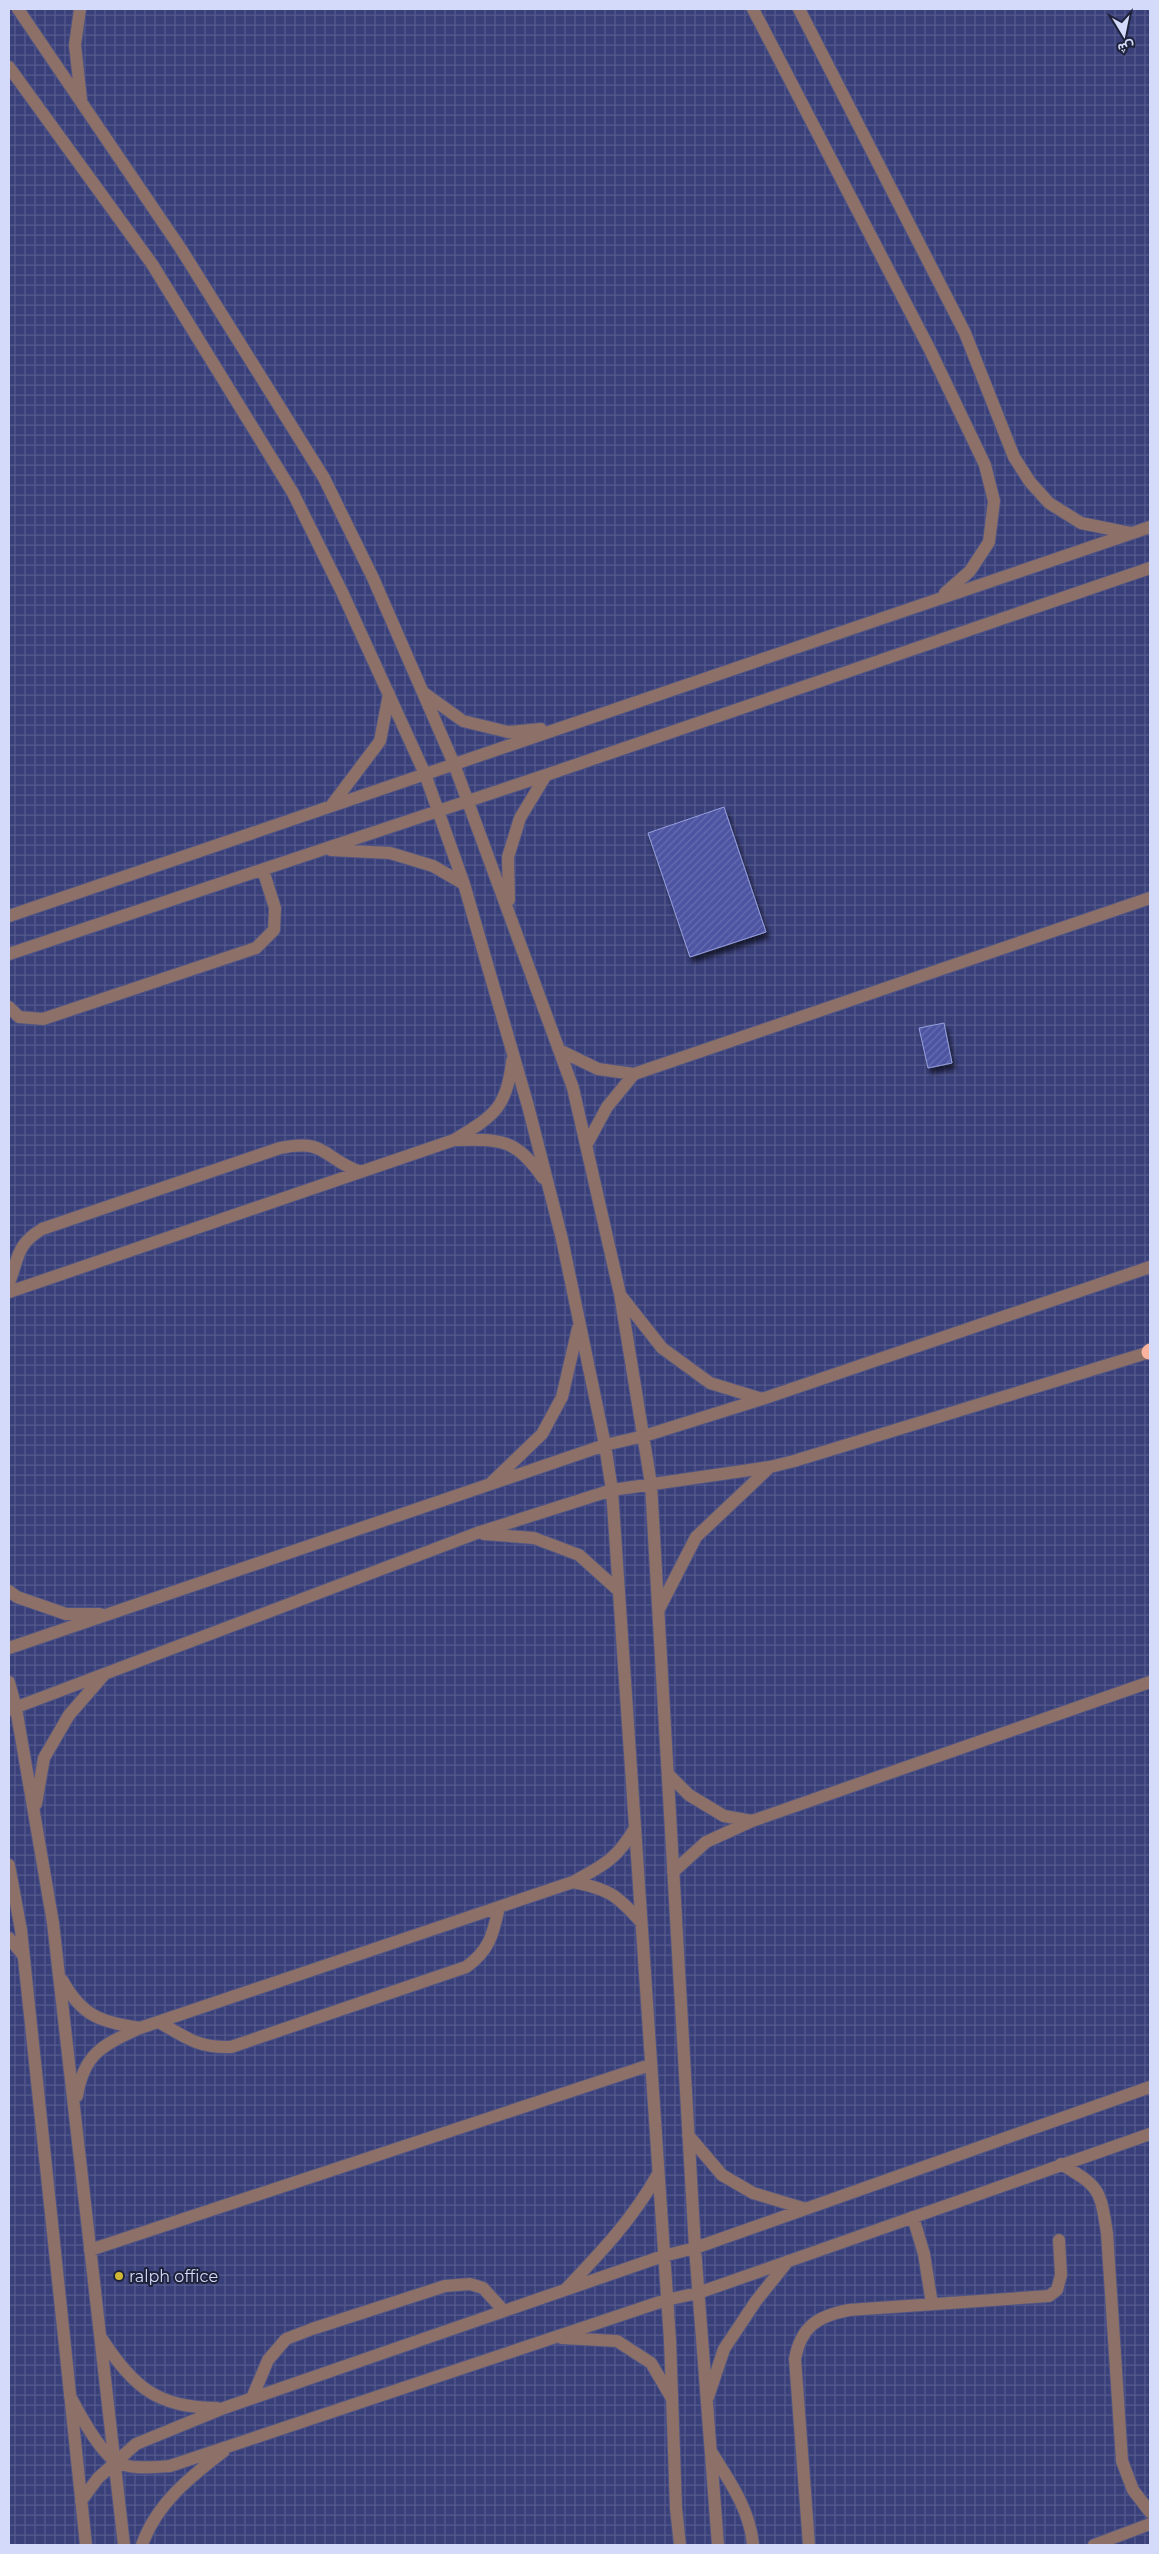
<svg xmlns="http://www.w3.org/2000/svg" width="1159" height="2554" font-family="Montserrat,Vazirmatn,sans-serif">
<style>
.industrial{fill:url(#industrial-grid)}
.building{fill:url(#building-hatch);stroke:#96a0dc;filter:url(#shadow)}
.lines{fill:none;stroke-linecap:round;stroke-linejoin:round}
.minor-casing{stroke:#4f5484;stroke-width:14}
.highway-casing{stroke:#4f5484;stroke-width:17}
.minor{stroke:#8d7067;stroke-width:12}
.highway{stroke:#fab39e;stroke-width:15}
.poi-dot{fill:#d2b736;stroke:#1e2239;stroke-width:2}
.labels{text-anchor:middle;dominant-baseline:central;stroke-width:4;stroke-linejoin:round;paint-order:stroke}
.poi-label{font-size:16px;fill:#d4dafa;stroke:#1e2239;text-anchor:start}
</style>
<defs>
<pattern id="industrial-grid" width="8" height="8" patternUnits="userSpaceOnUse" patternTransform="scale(1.25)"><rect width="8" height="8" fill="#393f79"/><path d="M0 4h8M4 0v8" fill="none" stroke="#555a8d"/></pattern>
<pattern id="building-hatch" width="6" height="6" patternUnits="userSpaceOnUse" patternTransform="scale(1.25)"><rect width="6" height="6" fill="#4e55a3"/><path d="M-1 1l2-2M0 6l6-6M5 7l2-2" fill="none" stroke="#676db1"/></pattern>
<filter id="shadow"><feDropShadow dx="3" dy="5.5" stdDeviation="2.5" flood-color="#0009"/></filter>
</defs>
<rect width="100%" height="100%" fill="#32376a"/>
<path class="industrial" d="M9 9H1150V2545H9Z"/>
<path class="building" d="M724 807 766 932 690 957 648 833Z
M944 1023 952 1063 928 1068 919 1028Z"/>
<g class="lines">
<g class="minor-casing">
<path id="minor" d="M18 9 181 249 324 478 373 578 454 764 573 1088 620 1294 651 1484 695 2248 718 2545
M80 9 75 45 81 99
M753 9 930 350 985 465 994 501 989 542 970 571 945 593
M799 9 965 333 1014 457 1030 482 1049 503 1081 523 1130 533
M9 67 152 264 293 493 342 592 425 774 464 884 528 1106 562 1239 605 1445 612 1490 670 2340 676 2508 680 2545
M424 693 463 721 508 732 541 729
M331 806 380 741 389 694
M331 850 390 853 433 866 464 884
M509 900 508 857 520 818 546 775
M9 916 1150 527
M9 954 546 775 1150 568
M9 1007 19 1017 43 1019 256 948 274 930 275 908 263 870
M559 1050 598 1069 634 1074 1150 898
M454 1140C500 1139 516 1138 543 1178
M587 1144 607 1107 634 1074
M9 1283C19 1257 16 1245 42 1229L280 1148C328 1138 322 1159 361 1172
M9 1292 454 1140C493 1116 507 1109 512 1061
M621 1296 662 1348 710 1383 762 1399
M492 1482 542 1434 562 1397 578 1328
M484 1534 534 1538 579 1555 619 1591
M9 1591 17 1597 66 1614H100
M659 1609 696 1537 770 1467
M9 1648 605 1445 644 1436 762 1399 1150 1267
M9 1682 16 1708 53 1923 124 2545
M9 1710 477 1533 612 1490 770 1467 794 1461 1150 1352
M668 1774 689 1795 724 1816 752 1821
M36 1804 44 1758 69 1715 103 1676
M9 1865 21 1930 86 2545
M673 1872 706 1842 752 1821 1150 1682
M573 1882C609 1889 617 1895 641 1922
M9 1938 23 1955
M62 1980C82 2016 100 2022 140 2028
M159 2022C186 2038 199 2048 231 2047L466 1967C490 1950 493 1934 499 1907
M77 2096C84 2053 103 2045 140 2028L573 1882C604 1865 617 1859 635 1828
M688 2135 722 2175 753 2193 806 2209
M1061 2164C1100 2187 1100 2189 1107 2233L1122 2461 1133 2490 1150 2512
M913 2217 924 2254 932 2304
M90 2250 650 2065
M566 2289C602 2251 632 2220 658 2174
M562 2338 617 2341 651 2363 671 2397
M102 2339C133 2387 158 2408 217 2408
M70 2396C79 2413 100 2453 117 2462 130 2470 155 2467 170 2466L666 2300 698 2293 1150 2134
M708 2397 724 2349 756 2301 788 2261
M252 2398 268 2360 286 2339 312 2329 445 2286 470 2284 483 2288 504 2311
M712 2453C730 2482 750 2510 753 2545
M81 2501 98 2478 136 2444 224 2408 663 2256 695 2248 1150 2087
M142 2545C156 2504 190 2477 224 2451
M809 2545 795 2359C801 2326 818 2316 849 2310L1049 2296 1057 2290 1061 2275 1059 2240
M1094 2545 1150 2524"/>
</g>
<g class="highway-casing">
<path id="highway" d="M1149 1352 1150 1351"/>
</g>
<use href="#minor" class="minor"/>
<use href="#highway" class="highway"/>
</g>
<circle class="poi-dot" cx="119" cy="2276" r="5"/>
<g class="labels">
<g class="poi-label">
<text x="129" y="2276">ralph office</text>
</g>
</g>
<rect width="1159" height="2554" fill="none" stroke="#d4dafa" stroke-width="20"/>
<g transform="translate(1124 35) rotate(170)" stroke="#1e2239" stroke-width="4" paint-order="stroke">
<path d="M0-4L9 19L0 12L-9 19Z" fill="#d4dafa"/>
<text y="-8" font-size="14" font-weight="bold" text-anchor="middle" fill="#d4dafa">ش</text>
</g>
</svg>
